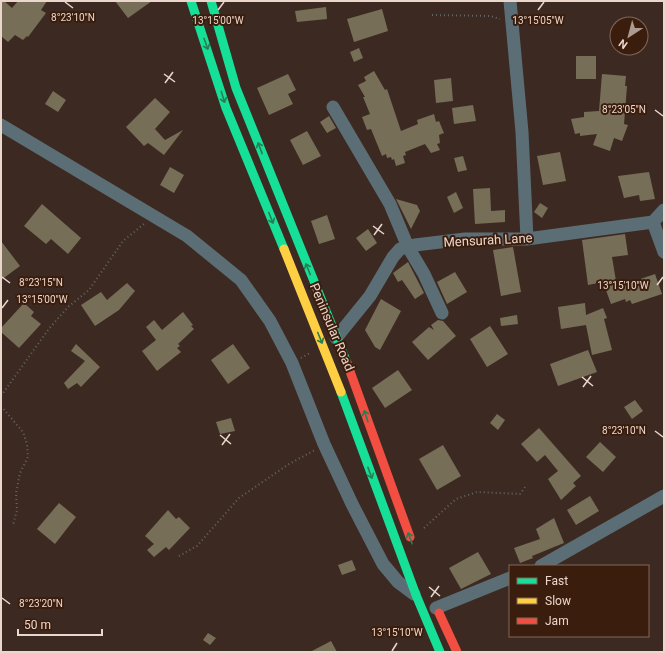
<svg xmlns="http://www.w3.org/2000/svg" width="665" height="653" font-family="Roboto,sans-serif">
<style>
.building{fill:#776e57}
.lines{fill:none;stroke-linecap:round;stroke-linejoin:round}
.path{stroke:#636668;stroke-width:2;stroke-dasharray:1 3;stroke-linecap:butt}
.street{stroke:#5c6e75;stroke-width:13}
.fast{stroke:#16e098;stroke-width:9}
.slow{stroke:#ffcf43;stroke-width:9}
.jam{stroke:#f24e42;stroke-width:9}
.oneway{stroke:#287e52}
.ticks{fill:none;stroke:#ebd6cc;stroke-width:1.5}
.labels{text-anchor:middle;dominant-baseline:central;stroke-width:4;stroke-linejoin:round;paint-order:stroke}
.street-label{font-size:13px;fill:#ebd6cc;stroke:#3b1d0d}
.ticks-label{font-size:10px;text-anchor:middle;fill:#ebd6cc;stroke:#3b1d0d;stroke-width:4;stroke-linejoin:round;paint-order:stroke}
</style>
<rect width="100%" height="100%" fill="#3c2a22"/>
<path class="building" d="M1 1H4L12 8 18 1H47L41 10 46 13 28 37 27 36 23 40 15 35 8 42 1 36Z
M115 1H152L128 18Z
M326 7 327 19 297 22 295 11Z
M382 9 388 31 354 42 347 19Z
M359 48 363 58 354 62 350 52Z
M576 56H596V79H576Z
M374 71 385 90 387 89 401 131 418 124 417 120 434 114 436 122 439 121 444 133 439 135 440 143 437 144 440 150 431 153 425 144 405 152 406 155 403 156 405 163 396 166 394 159 392 160 391 157 387 158 386 154 382 156 371 129 367 130 362 117 370 114 363 97H365L358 85 366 81 364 77Z
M288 74 296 90 288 94 293 104 269 115 257 88Z
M602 74 626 76 625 86H627L624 124 628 125 622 141 614 138 610 151 593 145 597 134 580 136V133L575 134 571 119 584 117V112L599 111Z
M451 78 453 101 436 103 434 80Z
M53 91 66 100 58 112 45 104Z
M155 98 170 112 155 129 165 140 183 130 164 155 148 143 144 146 126 127Z
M473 105 476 121 454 124 452 108Z
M329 116 336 128 327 133 320 122Z
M307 131 321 156 303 165 290 140Z
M560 152 566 181 543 185 537 156Z
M463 156 467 170 458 172 454 158Z
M170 167 184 175 174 193 160 185Z
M649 172 655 199 640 201 639 195 624 198 618 176Z
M490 188 491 211 505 210V222L475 224 473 189Z
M456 192 463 208 454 213 447 197Z
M396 199 417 205 420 211 411 229Z
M540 203 548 208 542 218 534 212Z
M42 204 81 238 68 254 51 239 46 244 24 226Z
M327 215 335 239 319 244 311 221Z
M368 229 377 243 366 251 356 238Z
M625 234 628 255 612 257 617 287 655 274 662 294 632 304 630 300 626 302 625 299 611 304 603 282 588 285 582 240Z
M1 241 20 266 1 280Z
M513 247 521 292 501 296 493 250Z
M408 262 424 293 415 299 402 280 398 282 393 273Z
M455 272 467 292 447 304 437 282Z
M127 283 135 291 119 310 95 326 81 305 101 292 107 300Z
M381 299 401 311 380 350 375 347 365 330Z
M24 303 34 312 31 316 41 324 19 348 1 332V328Z
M585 303 586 315 603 308 607 318 604 319 612 350 592 355 586 325 561 329 558 307Z
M183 312 193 325 191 326 194 329 178 344 180 346 177 348 181 352 157 371 142 351 156 340 146 327 154 320 162 330Z
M517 315 518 324 501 326 500 318Z
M438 320 443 321 456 336 428 360 412 342 429 327 434 330 431 325Z
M490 326 508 354 487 367 470 339Z
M76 344 100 367 81 387 77 383 68 389 64 383 85 361 71 351Z
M233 344 250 368 228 384 211 360Z
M588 350 597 372 558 386 550 364Z
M398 370 412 390 385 408 372 388Z
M635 400 643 411 632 419 624 407Z
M497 414 505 420 498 430 490 423Z
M231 418 235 431 220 434 216 422Z
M539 428 581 476 573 483 576 486 561 500 548 479 558 471 545 455 537 462 521 444Z
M600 442 616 457 603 472 586 457Z
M443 445 461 476 437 490 419 459Z
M590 496 599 511 576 525 567 510Z
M59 503 76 517 55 544 37 529Z
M168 510 176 519 179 517 190 528 169 550 166 547 154 557 147 550 154 544 145 536Z
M554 518 564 543 532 556 533 558 520 563 514 548 540 539 536 529Z
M478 552 491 574 461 589 449 568Z
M352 560 356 570 342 575 338 565Z
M208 633 216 638 210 645 203 640Z
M331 641 337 652H310Z"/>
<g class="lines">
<path class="path" d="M432 15 490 16 500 19
M301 358 310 353
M1 396 48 330 68 307 89 290 123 241 144 224
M1 406 23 432 27 444 28 457 20 473 16 493 17 510 13 525
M424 528 456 499 477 492 520 494 525 487
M179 556 197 546 239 498 289 464 315 450"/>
<path class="street" d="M510 1 522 132 527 239
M333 107 390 204 408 247 424 274 442 313
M1 125 187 236 241 280 270 321 292 363 324 444 352 504 383 564 398 582 414 594
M653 222 664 252
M653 222 664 210
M336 338 370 296 393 257 400 249 415 245 465 239H527L653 222
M541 566 664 496
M436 608 510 578"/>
<path class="fast" d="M191 1 226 108 284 249
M211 1 236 88 347 363
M341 392 416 595 440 652"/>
<path class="slow" d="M284 249 341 392"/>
<path class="jam" d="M347 363 410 537
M439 613 457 652"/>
</g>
<defs><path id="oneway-shaft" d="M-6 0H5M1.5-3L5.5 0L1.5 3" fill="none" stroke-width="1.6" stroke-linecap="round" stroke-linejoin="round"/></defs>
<g class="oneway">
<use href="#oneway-shaft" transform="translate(206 44) rotate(71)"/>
<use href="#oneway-shaft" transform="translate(223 97) rotate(73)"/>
<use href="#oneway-shaft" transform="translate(260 148) rotate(-111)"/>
<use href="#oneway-shaft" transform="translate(271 218) rotate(68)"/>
<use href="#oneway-shaft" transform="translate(308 269) rotate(-112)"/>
<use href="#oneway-shaft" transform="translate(320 338) rotate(68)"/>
<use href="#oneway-shaft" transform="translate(366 416) rotate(-109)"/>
<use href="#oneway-shaft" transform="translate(370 473) rotate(70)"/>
<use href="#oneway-shaft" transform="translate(410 538) rotate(-110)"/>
</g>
<path class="ticks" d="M65 2 73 8M218 10 224 2M538 10 544 2M164 74 175 82M165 83 173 72M655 110 663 116M373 226 384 234M374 235 382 224M2 277 10 283M657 285 663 277M2 308 8 300M582 377 593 386M583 387 591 376M655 431 663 437M220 435 231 444M222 445 230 434M429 587 440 596M431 597 439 586M2 598 10 604M392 651 397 643"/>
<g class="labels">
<g class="street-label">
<text transform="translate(488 240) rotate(-3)">Mensurah Lane</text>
<text transform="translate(332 327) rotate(67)">Peninsular Road</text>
</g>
</g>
<g class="ticks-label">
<text x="73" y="21">8°23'10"N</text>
<text x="218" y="24">13°15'00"W</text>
<text x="538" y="24">13°15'05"W</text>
<text x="624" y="113">8°23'05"N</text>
<text x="41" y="286">8°23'15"N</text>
<text x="623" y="289">13°15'10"W</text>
<text x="42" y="303">13°15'00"W</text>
<text x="624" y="434">8°23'10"N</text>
<text x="41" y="607">8°23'20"N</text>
<text x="397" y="636">13°15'10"W</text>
</g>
<rect width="665" height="653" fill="none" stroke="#ebd6cc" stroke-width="4"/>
<rect x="509" y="565" width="140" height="72" fill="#3b1d0d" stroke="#816759"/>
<rect x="517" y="578" width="20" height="6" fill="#16e098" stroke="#816759"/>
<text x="545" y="585" font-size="12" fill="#ebd6cc">Fast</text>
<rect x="517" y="598" width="20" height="6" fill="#ffcf43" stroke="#816759"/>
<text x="545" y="605" font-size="12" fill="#ebd6cc">Slow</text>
<rect x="517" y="618" width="20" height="6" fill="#f24e42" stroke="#816759"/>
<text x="545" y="625" font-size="12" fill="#ebd6cc">Jam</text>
<g transform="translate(629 36) rotate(216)"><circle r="19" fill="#3b1d0d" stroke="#816759"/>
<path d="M0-3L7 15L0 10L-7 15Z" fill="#ae9a90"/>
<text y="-6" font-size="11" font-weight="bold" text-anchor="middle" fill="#ebd6cc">N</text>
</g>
<path d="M18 629v6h84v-6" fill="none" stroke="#ebd6cc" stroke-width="2"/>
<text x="24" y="629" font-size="12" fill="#ebd6cc" stroke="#3b1d0d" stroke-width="3" paint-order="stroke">50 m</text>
</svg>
